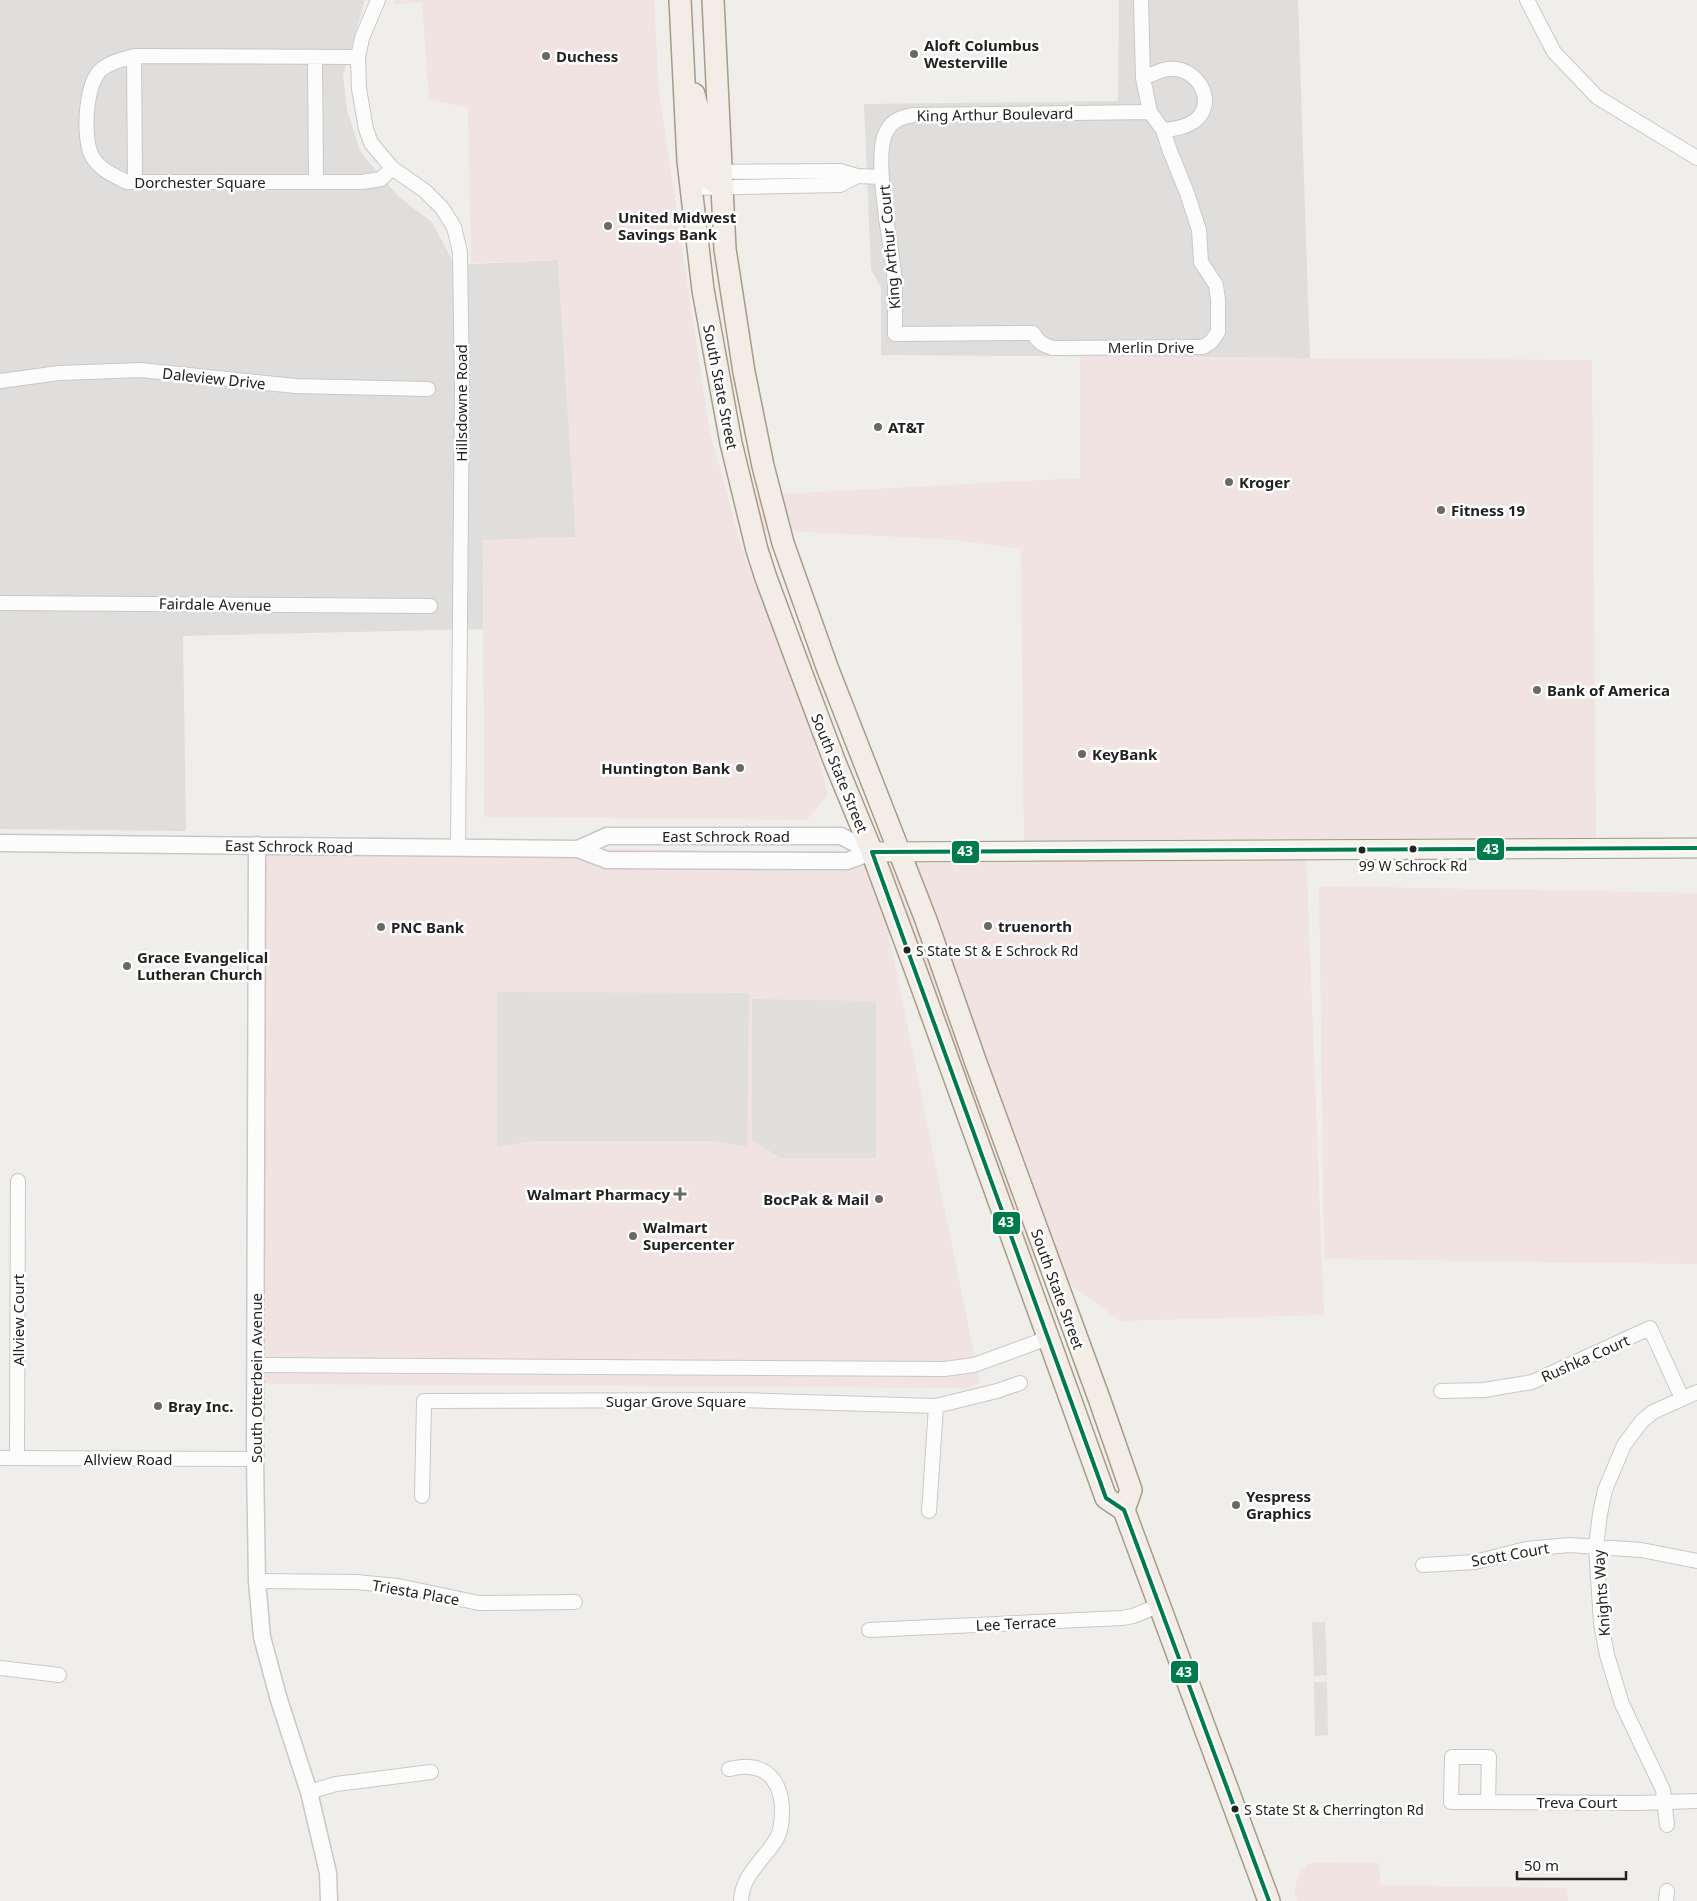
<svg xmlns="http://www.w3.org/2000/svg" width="1697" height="1901" font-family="'Noto Sans',sans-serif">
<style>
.residential{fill:#dfdedc}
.commercial{fill:#f1e3e1}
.parking{fill:#e0dfde}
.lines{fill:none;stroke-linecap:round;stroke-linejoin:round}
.minor-casing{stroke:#c9c8c7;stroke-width:16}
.tertiary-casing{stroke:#c9c8c7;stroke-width:19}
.secondary-casing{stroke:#999a82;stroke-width:21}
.primary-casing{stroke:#a79c86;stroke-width:24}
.minor{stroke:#fdfcfc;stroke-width:14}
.tertiary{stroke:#fdfcfc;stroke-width:16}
.secondary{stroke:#f4f4ed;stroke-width:19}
.primary{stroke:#f3ede7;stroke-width:21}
.bus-1-casing{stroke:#fff;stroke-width:8}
.bus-1{stroke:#007b4b;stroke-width:4}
.poi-dot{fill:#6a6968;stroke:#fff;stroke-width:2}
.bus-dot{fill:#222;stroke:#fff;stroke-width:2}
.labels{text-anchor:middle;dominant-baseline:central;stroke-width:5;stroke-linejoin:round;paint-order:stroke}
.bus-label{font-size:14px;fill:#222;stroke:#fff;text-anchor:start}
.poi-label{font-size:15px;font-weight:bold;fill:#222;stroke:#fff;text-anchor:start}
.street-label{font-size:15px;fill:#222;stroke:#fff}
.line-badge{stroke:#fff;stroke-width:2}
.badge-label{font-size:14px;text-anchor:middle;font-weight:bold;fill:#fff}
</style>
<rect width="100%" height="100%" fill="#f0eeeb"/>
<path class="residential" d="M0 0H365L343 76 347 110 361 153 400 198 432 222 451 258 452 265 558 260 576 538 483 540V629L183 636 186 831 0 829Z
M1119 0H1298L1310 358 881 355V287L871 270 864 104 1118 101Z"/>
<path class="commercial" d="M395 0H654L659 92 709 428 745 559 806 711 828 795 807 820 484 817 483 540 576 537 558 260 471 263 468 108 429 99 422 3 394 4Z
M1080 357 1592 360 1596 849 1306 850 1324 1315 1121 1321 1015 1246 873 857 980 1383 969 1388 256 1384 257 845 872 852 1024 851 1021 549 954 540 752 529 743 496 1080 478Z
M1319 886 1697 893V1264L1324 1259Z
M1314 1862 1379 1863 1380 1885 1567 1888 1568 1901H1297L1294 1890 1300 1873 1308 1864Z"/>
<path class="parking" d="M497 992 749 993 747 1147 714 1141H531L497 1147Z
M752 999 876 1001V1158H781L752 1140Z
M1312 1622H1325L1327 1675 1314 1676Z
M1314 1682H1327L1328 1735 1315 1736Z"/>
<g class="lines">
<g class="minor-casing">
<path id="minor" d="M378 0 362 38 358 57 359 89 366 129 371 143 392 168 425 191 442 208 454 227 460 252 462 387 458 848
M1141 0 1143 78 1150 112 1163 130 1170 151 1187 193 1199 230 1201 262 1216 285 1218 300V332L1211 342 1203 347H1195L1053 348C1043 345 1038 342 1033 333L895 334C895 317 895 301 895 284 893 249 872 160 886 132 892 120 902 117 914 115L1150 112
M1527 0 1554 52 1597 97 1697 158
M134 56 135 182
M315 57 316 182
M358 57 134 56C123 59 111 62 102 69 85 82 83 136 91 154 98 169 113 175 127 182H362L381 179 392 168
M1143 78C1151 75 1160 70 1168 69 1197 65 1220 104 1193 122 1184 128 1173 129 1163 130
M714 172 840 171 857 176 882 177
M691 188 840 185 857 176
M0 381 59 373 141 370 295 386 428 389
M0 603 430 606
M256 1365 944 1369 974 1365 1048 1338
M1441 1391 1484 1390 1532 1382 1650 1328 1682 1398
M0 1458 255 1459
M17 1458 18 1181
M422 1496 424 1401 741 1400 936 1406 997 1391 1020 1383
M929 1511 936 1406
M1423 1565 1475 1562 1526 1549 1569 1545 1641 1550 1697 1561
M257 1581 356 1582 398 1586 479 1603 575 1602
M869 1630 1122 1618 1133 1616 1160 1605
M0 1668 59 1675
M1452 1757H1489L1488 1802H1451Z
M729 1769C735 1768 743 1766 749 1767 771 1768 781 1787 782 1807 782 1817 782 1829 777 1838 765 1859 742 1874 741 1901
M309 1792 336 1784 431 1772
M1488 1802 1636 1803 1697 1801
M1667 1825 1663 1790 1622 1704 1607 1655 1601 1623 1596 1546 1600 1514 1605 1490 1624 1445 1642 1421 1653 1412 1697 1392
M1666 1901 1667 1891"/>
</g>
<g class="tertiary-casing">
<path id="tertiary" d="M0 843 578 849 607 860 847 861 872 852
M257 845 255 1459 257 1581 262 1637 279 1700 309 1792 328 1873 329 1901
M578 849 607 836H841L872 852"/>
</g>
<g class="secondary-casing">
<path id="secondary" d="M872 852 1697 848"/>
</g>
<g class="primary-casing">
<path id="primary" d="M680 0 688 161 703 290 731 443 757 550 766 578 795 656 834 760 872 852 920 982 1106 1498 1124 1510 1269 1901
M713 0 725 249 744 372 763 466 783 543 827 667 926 920 976 1063 1100 1401 1131 1490 1124 1510
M694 94 702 125 706 173 709 179 723 186"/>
</g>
<use href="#minor" class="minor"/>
<use href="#tertiary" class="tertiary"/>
<use href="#secondary" class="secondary"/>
<use href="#primary" class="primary"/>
<g class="bus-1-casing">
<path id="bus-1" d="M1269 1901 1124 1510 1106 1498 872 852 1697 848"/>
</g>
<use href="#bus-1" class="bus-1"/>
</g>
<g class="poi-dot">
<circle cx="914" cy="54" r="5"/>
<circle cx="546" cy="56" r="5"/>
<circle cx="608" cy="226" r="5"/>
<circle cx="878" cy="427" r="5"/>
<circle cx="1229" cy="482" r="5"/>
<circle cx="1441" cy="510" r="5"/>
<circle cx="1537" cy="690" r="5"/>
<circle cx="1082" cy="754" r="5"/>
<circle cx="740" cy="768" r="5"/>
<circle cx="988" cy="926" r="5"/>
<circle cx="381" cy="927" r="5"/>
<circle cx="127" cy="966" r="5"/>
<path d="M677.5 1186.5h5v5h5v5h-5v5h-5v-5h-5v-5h5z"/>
<circle cx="879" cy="1199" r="5"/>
<circle cx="633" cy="1236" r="5"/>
<circle cx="158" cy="1406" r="5"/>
<circle cx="1236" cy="1505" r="5"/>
</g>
<g class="bus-dot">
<circle cx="1413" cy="849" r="4.5"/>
<circle cx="1362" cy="850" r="4.5"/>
<circle cx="907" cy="950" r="4.5"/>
<circle cx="1235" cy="1809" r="4.5"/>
</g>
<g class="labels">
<g class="bus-label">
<text x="1413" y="865" text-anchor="middle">99 W Schrock Rd</text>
<text x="916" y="950">S State St &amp; E Schrock Rd</text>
<text x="1244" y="1809">S State St &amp; Cherrington Rd</text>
</g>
<g class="poi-label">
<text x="924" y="45">Aloft Columbus<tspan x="924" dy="17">Westerville</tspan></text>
<text x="556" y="56">Duchess</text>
<text x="618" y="217">United Midwest<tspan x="618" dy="17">Savings Bank</tspan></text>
<text x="888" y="427">AT&amp;T</text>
<text x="1239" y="482">Kroger</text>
<text x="1451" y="510">Fitness 19</text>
<text x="1547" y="690">Bank of America</text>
<text x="1092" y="754">KeyBank</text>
<text x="730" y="768" text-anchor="end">Huntington Bank</text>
<text x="998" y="926">truenorth</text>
<text x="391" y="927">PNC Bank</text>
<text x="137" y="957">Grace Evangelical<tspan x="137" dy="17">Lutheran Church</tspan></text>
<text x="670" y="1194" text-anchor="end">Walmart Pharmacy</text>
<text x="869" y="1199" text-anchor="end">BocPak &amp; Mail</text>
<text x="643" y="1227">Walmart<tspan x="643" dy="17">Supercenter</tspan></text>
<text x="168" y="1406">Bray Inc.</text>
<text x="1246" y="1496">Yespress<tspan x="1246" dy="17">Graphics</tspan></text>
</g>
<g class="street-label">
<text transform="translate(995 114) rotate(-1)">King Arthur Boulevard</text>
<text x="200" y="182">Dorchester Square</text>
<text transform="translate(889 247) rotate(-95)">King Arthur Court</text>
<text x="1151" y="347">Merlin Drive</text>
<text transform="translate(214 378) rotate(6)">Daleview Drive</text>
<text transform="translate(721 387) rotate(79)">South State Street</text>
<text transform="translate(461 403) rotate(-90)">Hillsdowne Road</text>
<text transform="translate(215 604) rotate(1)">Fairdale Avenue</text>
<text transform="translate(840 773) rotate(68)">South State Street</text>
<text x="726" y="836">East Schrock Road</text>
<text transform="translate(289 846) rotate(1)">East Schrock Road</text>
<text transform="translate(1058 1289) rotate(70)">South State Street</text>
<text transform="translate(18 1320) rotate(-90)">Allview Court</text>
<text transform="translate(1585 1358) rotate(-24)">Rushka Court</text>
<text transform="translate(256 1378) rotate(-90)">South Otterbein Avenue</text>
<text x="676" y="1401">Sugar Grove Square</text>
<text x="128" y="1459">Allview Road</text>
<text transform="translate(1510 1554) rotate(-10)">Scott Court</text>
<text transform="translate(416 1592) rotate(10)">Triesta Place</text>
<text transform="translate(1601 1593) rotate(-94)">Knights Way</text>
<text transform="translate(1016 1623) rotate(-3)">Lee Terrace</text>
<text x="1577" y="1802">Treva Court</text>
</g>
</g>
<g class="line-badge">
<rect x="1476" y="837" width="29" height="24" rx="5" fill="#007b4b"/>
<rect x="951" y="840" width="29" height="24" rx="5" fill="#007b4b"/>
<rect x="992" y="1211" width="29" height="24" rx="5" fill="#007b4b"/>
<rect x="1170" y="1660" width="29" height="24" rx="5" fill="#007b4b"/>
</g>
<g class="badge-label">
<text x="1491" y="854">43</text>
<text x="965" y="856">43</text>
<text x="1006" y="1227">43</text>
<text x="1184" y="1677">43</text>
</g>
<path d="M1517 1871v8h109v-8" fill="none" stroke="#222222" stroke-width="2.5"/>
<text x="1524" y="1871" font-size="15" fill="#222222" stroke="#ffffff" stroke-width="4" paint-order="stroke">50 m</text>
</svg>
